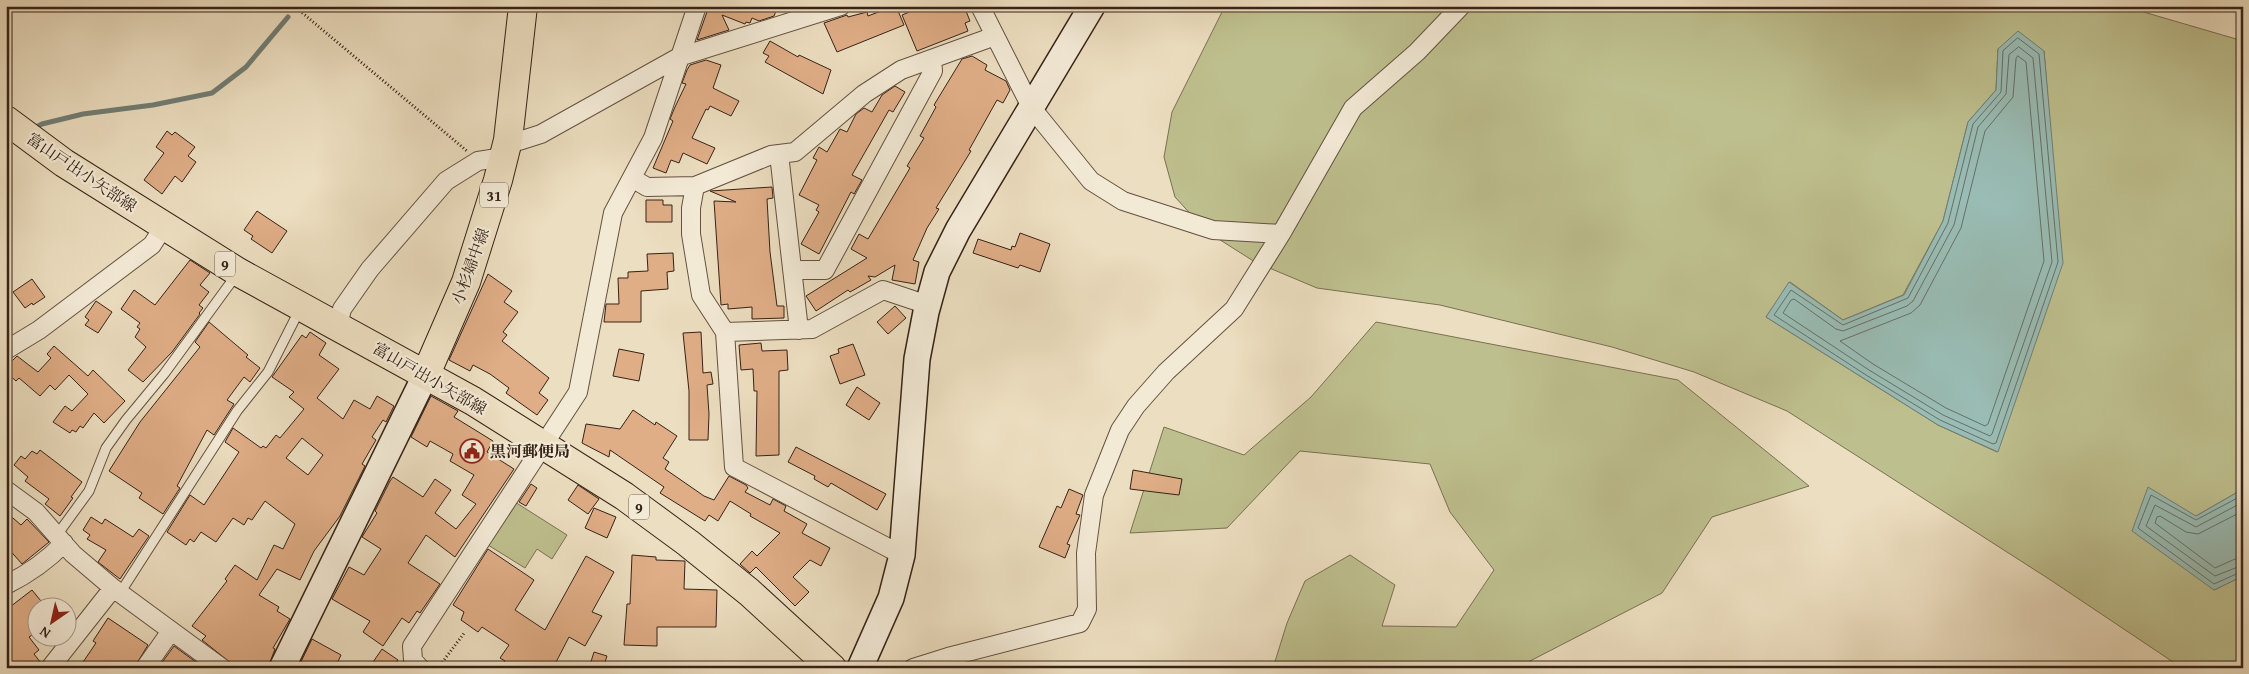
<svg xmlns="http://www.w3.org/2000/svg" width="2249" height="674" font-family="'Gentium Book Plus','Noto Serif JP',serif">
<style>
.green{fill:#bebf8e;stroke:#7a7052;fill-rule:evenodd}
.water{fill:#99bcb4;stroke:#717e75}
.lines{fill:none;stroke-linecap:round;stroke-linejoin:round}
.shore{stroke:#686f66;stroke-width:1}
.stream{stroke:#717e75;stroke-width:5}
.building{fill:#dfad86;stroke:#362217;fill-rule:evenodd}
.lane-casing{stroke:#645141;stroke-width:11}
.street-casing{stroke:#645141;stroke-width:20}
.secondary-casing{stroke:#362217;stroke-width:28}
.primary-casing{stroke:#362217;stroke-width:30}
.path{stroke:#362217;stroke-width:3;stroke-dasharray:1 2.5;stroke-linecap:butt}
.lane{stroke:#f3ead6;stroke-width:9}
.street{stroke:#f3ead6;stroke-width:18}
.secondary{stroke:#f3ead6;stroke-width:25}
.primary{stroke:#ecdec0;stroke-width:28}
.labels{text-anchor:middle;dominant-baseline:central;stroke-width:4.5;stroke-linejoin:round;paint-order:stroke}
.shield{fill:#f3ead6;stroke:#6f5e50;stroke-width:1}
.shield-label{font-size:15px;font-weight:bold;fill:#362217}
.street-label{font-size:16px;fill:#362217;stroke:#f3ead6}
.poi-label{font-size:16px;font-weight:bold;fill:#362217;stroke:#f3ead6;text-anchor:start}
</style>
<rect width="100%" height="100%" fill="#ecdec0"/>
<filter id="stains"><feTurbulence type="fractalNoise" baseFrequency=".004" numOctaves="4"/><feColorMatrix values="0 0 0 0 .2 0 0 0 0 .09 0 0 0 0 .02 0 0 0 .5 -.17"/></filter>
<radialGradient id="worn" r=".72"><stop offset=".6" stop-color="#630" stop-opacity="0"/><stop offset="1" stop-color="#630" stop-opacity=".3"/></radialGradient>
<path class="green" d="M1225 6H2123L2243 41V489L2196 516 2214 590 2243 576V668H2182L2049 579 1787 411 1694 372 1612 347 1440 305 1317 288 1255 262 1206 231 1175 197 1164 157 1172 112ZM1998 49 2044 51 2050 127 1997 452 1938 425 1766 317 1790 282 1843 320 1903 295 1943 221 1968 122 1996 90Z
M1376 322 1678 380 1809 486 1712 517 1662 593 1530 661V668H1273L1287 623 1305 581 1350 555 1395 585 1382 626 1456 627 1494 570 1450 512 1430 464 1300 451 1227 528 1130 533 1164 427 1244 455 1311 397Z
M515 502 567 535 552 559 537 549 525 568 488 545Z"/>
<path class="water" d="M2018 31 2044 51 2063 263 1998 452 1938 425 1766 317 1789 282 1843 320 1904 295 1943 221 1968 122 1996 90 1998 49Z
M2148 487 2196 516 2243 489V576L2214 590 2132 531Z"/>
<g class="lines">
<path class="shore" d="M2018 38 2039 54 2058 262 1996 443 1993 444 1940 420 1866 375 1774 315 1791 290 1843 325 1908 298 1948 223 1973 124 2001 92 2003 51Z
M2019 47 2033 58 2052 262 1992 434 1990 436 1943 415 1869 370 1783 313 1791 300 1794 299 1836 329 1843 331 1907 306 1913 301 1954 225 1978 127 2006 94 2009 55Z
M2018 56 2026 62 2044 261 1988 424 1985 426 1946 408 1873 364 1840 341 1911 313 1920 305 1961 228 1985 131 2013 97 2016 59Z
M2243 495 2196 520 2151 495 2138 528 2214 584 2243 571
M2243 502 2196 527 2155 505 2146 526 2215 576 2243 565
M2243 511 2198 534 2186 532 2160 516 2157 517 2155 523 2215 568 2235 559 2243 558"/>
<path class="stream" d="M32 129 42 124 83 114 153 105 212 93 246 67 288 17
M6 141 15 137"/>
</g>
<path class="building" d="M707 6H778L774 16 759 21 752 18 750 23 746 22 745 24 722 15 729 30 697 40 708 9Z
M894 6H896L904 25 837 52 824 23 847 15 848 17 867 12 868 16Z
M924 6H930L932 11 944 6H964L970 21 965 23 968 31 917 51 902 15Z
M770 41 798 57 799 55 831 70 823 94 765 62 769 56 763 53Z
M972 56 987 65 985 70 1006 81 1010 90 1003 103 997 100 969 150 971 151 936 208 939 209 927 228 913 260 919 262 915 284 892 280 895 265 875 277 868 276 871 280 850 292 848 290 816 311 806 296 867 258 851 249 859 234 868 239 910 168 907 166 924 138 920 136 936 107 934 105 962 59Z
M706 60 721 65 713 88 739 101 731 116 710 106 708 110 706 109 692 138 715 148 707 164 683 153 679 163 671 160 666 173 653 168 673 121 670 119 675 107 686 84 682 83 687 70 690 65Z
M895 86 905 92 893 112 889 110 852 175 862 180 854 194 851 192 819 254 801 244 819 212 816 210 819 205 799 195 817 160 813 158 819 147 827 152 840 129 847 132 856 114 864 108 872 112 882 95Z
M167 131 172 135 175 132 195 147 188 156 196 162 182 182 175 176 162 194 144 180 164 153 156 147Z
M772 187 773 198 767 199 770 252 777 306H784V318L752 319V307L728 309V304L721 305 714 201 736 202 710 191Z
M646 200H663V205H672V222H646Z
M257 211 287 231 272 253 251 239 253 236 244 230Z
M1020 233 1050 244 1040 272 1020 265 1018 268 973 253 978 239 1011 250 1012 246 1015 247Z
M673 253 674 271 667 272 668 289 641 291V322H604L606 304H619L618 278H628V272L648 271 647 254Z
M190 260 210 273 200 285 209 292 199 305 203 308 199 313 200 314 172 352 143 382 128 370 146 347 135 337 140 329 137 327 140 323 121 309 134 290 155 305Z
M488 274 512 291 504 302 518 312 503 332 507 335 502 341 549 378 539 393 548 400 537 415 506 393 509 388 490 374 473 365 470 371 449 360Z
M32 279 45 297 33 305 32 303 25 308 13 292Z
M96 301 112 312 98 333 85 325 89 320 85 317Z
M895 306 906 318 888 334 877 322Z
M209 322 248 355 246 357 260 368 250 382 244 377 227 400 234 404 214 435 207 430 177 486 180 488 163 514 139 498 142 493 109 471 140 422 200 347 195 342Z
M310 332 326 343 319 355 339 369 317 398 343 419 354 400 370 409 377 396 394 406 386 422 383 420 372 437 376 440 362 464 365 466 340 516 314 551 300 580 277 569 259 595 279 607 277 611 290 619 273 648 275 649 268 668H237L202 640 206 636 192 626 227 581 225 579 235 565 257 580 274 545 283 549 295 524 265 501 252 520 248 518 244 525 233 518 216 542 201 532 194 542 190 539 186 545 167 532 190 495 204 505 239 452 225 442 233 428 261 448 263 446 266 448 276 435 280 438 304 409 289 397 294 392 272 377 302 335 306 338ZM302 438 323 455 308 475 286 458Z
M701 332 703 373 711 372 713 384 707 385 709 414 708 440H689V391L683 333Z
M761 343 762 351 787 350 788 370 779 371V455L756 456 757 391H754L753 369 741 370 739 345Z
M853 344 865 375 840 384 830 356 839 353 838 349Z
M54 346 88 376 93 370 125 401 104 423 94 413 83 428 80 426 76 432 72 430 70 433 53 422 65 406 72 411 88 394 69 375 55 390 50 385 40 396 19 378 16 381 6 372V367L17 356 38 372 51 358 47 354Z
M619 349 644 354 639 381 613 376Z
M857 387 880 403 869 420 846 405Z
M431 396 458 411 454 417 493 441 487 452 514 469 455 557 426 535 408 563 440 584 420 613 417 611 409 623 402 618 383 646 363 632 370 621 332 599 349 567 364 575 381 549 362 537 377 513 375 511 390 481 393 477 423 497 435 479 451 490 435 513 456 529 476 504 462 495 474 475 450 461 453 454 430 441 427 447 411 437Z
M633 410 655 425 656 422 677 436 663 458 669 462 665 469 704 496 714 500 729 476 746 485 748 488 745 492 770 505 773 499 786 506 784 511 807 524 802 533 830 548 821 566 810 560 793 577 809 592 795 606 756 567 750 573 740 564 752 551 757 556 780 533 750 516 751 514 730 501 718 521 709 515 705 521 660 493 664 487 610 450 609 457 582 443 586 424 620 429Z
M796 447 886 494 877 510 831 483 828 487 814 479 815 476 788 462Z
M40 450 82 482 71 497 73 498 60 516 45 504 49 499 25 481 28 477 14 465 21 456 25 459 32 451 37 454Z
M1133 470 1182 479 1179 495 1130 489Z
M531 484 537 488 526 506 519 502Z
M578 485 599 499 588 514 568 500Z
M1069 489 1083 495 1076 514 1080 515 1067 544 1070 545 1065 558 1039 547 1057 506 1061 508Z
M594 508 616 517 607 538 585 528Z
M6 512 21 525 27 519 49 542 22 564 6 546Z
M91 517 102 524 105 519 133 537 139 529 149 536 120 579 98 562 106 550 87 539 90 535 83 530Z
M488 549 534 580 515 610 545 630 586 556 614 572 592 612 602 616 585 646 569 637 553 668H500L505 661 500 658 509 645 482 627 478 632 461 620 464 612 453 605Z
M632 555 656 557V560L685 561 684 589 717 590 716 627H657V646L624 645 627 604H630Z
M32 590 45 606H38V631L29 637 39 650 34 654 41 663 40 668H6V610Z
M108 618 148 645 134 668H79L96 643 93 641Z
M312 639 341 655 335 668H298Z
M174 646 204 668H158Z
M382 649 398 660 393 668H369Z
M594 652 607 656 603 668H589Z"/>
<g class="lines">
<g class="lane-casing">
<path id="lane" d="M57 535 89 491 106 448 126 420 164 374 237 274
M120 593 237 411 268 372 300 309"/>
</g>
<g class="street-casing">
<path id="street" d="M980 6 1031 107 1091 181 1123 201 1213 230 1281 234
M508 140 519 141 541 134 679 57 841 6
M779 154 799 330
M632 178 647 187 695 186 691 208V234L701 295 725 332 734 467 902 555
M695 186 771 155 795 152 864 94 901 70 995 36
M792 270H825L933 71 932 59
M338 326 342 309 370 269 446 181 478 161 504 157
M725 332 812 329 883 290 928 305
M6 350 39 330 152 245 164 226
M6 490 36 512 73 554 113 588 222 668
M6 585C28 574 47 561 64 543
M50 668 113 588
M145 668 171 631
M420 668 413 660 412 646 578 392 613 213 653 138 697 6
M913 668 948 657 1080 623 1087 609 1086 553 1094 495 1120 430 1136 406 1166 372 1234 309 1281 234 1353 108 1417 52 1461 6"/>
</g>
<g class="secondary-casing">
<path id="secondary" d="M282 668 426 374
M860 668 891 598 902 555 917 359 926 312 937 272 958 230 1092 6"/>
</g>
<g class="primary-casing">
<path id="primary" d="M6 120 64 163 238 272 473 401 624 496 688 543 749 592 832 668
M426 374 466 282 498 180 508 140 523 6"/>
</g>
<path class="path" d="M294 6 467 151
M438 668 465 632"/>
<use href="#lane" class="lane"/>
<use href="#street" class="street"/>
<use href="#secondary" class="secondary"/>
<use href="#primary" class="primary"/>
</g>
<defs>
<g id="civic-ring" transform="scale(1.25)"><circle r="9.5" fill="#f3ead6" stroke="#8f2418" stroke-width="1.5"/><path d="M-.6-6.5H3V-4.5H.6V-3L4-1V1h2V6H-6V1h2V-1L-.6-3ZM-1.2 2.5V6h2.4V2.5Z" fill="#8f2418"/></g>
</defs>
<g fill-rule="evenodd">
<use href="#civic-ring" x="472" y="451"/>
</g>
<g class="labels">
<g class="shield">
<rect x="480" y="182.5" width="28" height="25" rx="4"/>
<rect x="215" y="251.5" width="20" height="25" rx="4"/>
<rect x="629" y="494.5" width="20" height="25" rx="4"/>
</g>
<g class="shield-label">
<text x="494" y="195">31</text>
<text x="225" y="264">9</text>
<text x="639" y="507">9</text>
</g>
<g class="street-label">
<text transform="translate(82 172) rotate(34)">富山戸出小矢部線</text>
<text transform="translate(470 266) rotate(-70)">小杉婦中線</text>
<text transform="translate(430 378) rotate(30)">富山戸出小矢部線</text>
</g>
<g class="poi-label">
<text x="490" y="451">黒河郵便局</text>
</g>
</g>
<rect width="2249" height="674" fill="none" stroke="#ecdec0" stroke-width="25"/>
<rect x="8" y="8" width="2234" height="659" fill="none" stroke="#362217" stroke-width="2.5"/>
<rect x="12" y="12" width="2224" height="649" fill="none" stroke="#362217"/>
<g transform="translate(52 622) rotate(214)"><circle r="24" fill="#f3ead6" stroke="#a79a8a"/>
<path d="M0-4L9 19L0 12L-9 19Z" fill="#8f2418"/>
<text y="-8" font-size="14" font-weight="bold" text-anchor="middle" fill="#362217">N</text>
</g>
<rect width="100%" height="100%" filter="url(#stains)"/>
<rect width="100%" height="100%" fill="url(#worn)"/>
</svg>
